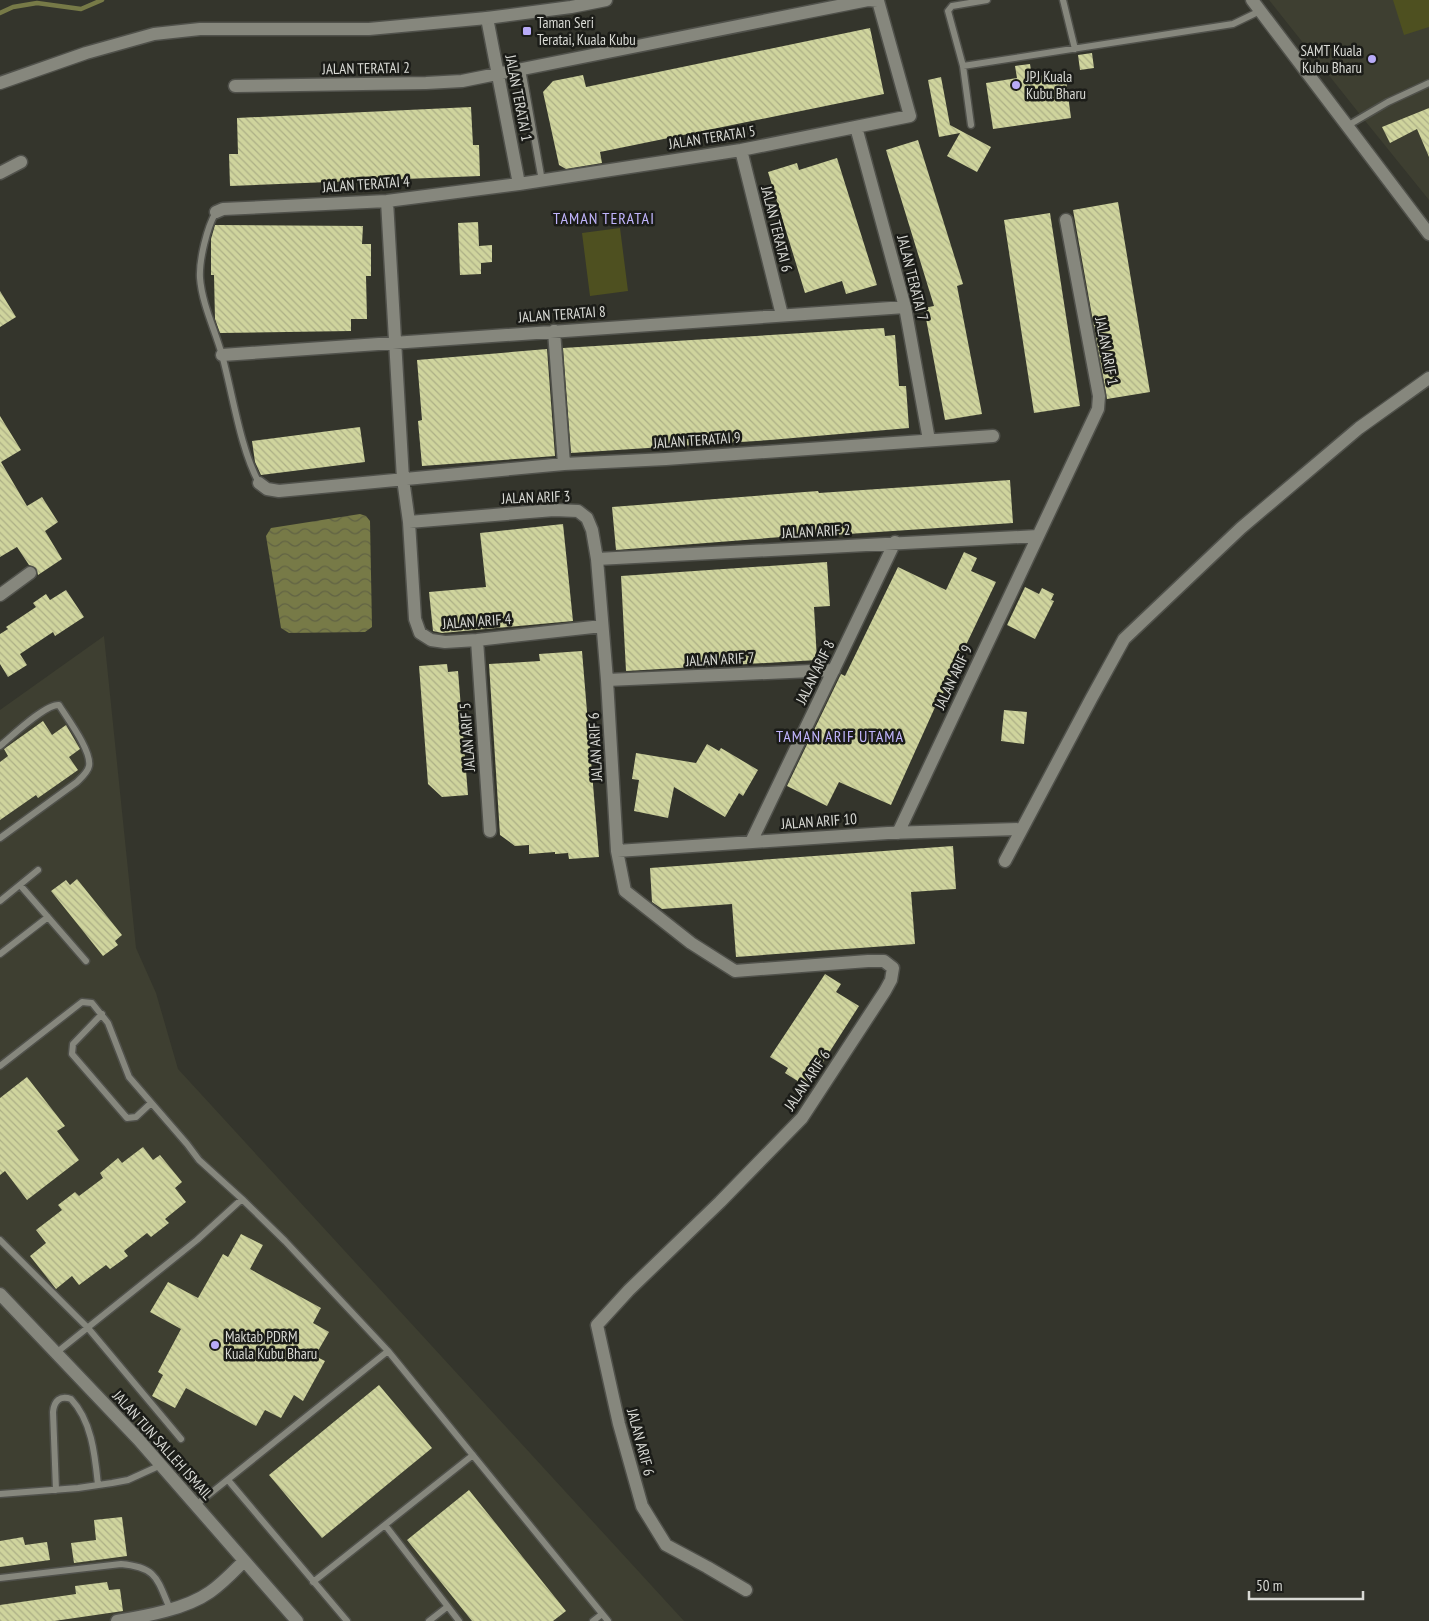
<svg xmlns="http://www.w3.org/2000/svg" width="1429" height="1621" font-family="'PT Sans Narrow',sans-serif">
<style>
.built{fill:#3e3f31}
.grass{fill:#4e5020}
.water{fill:url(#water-waves)}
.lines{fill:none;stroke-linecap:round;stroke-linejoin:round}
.stream{stroke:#777a47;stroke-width:4.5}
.building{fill:url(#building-back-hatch)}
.service-casing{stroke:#50514b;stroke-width:9}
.minor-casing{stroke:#50514b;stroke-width:15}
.secondary-casing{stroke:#50514b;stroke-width:15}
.service{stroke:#86877d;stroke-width:6}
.minor{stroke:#86877d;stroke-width:12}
.secondary{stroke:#86877d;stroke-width:12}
.poi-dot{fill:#b8abf7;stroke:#1b1c18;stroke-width:2}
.labels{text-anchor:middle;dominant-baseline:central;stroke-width:5;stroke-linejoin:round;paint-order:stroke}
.poi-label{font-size:15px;fill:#d9dad5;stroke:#1b1c18;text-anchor:start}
.street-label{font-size:15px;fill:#d9dad5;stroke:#1b1c18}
.neighbourhood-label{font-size:16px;letter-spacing:1px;fill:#c1b5fd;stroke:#1b1c18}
</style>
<defs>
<pattern id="water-waves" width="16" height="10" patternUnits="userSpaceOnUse" patternTransform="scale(1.25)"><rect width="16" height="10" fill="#777a47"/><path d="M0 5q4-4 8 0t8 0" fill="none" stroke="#616344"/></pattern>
<pattern id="building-back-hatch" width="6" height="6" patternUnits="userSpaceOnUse" patternTransform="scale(1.25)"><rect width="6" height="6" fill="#cfd49d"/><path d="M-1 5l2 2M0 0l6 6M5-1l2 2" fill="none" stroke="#acaf86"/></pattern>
</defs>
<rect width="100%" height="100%" fill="#34352c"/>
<path class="built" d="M1269 0H1429V200L1362 117Z
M104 636 136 948 156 993 178 1069 684 1621H0V710Z"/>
<path class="grass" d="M1393 0H1429V27L1404 35Z
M620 228 628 291 590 296 582 233Z"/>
<path class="water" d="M360 514 366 516 370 521 372 627 365 632 289 633 281 628 266 536 271 528Z"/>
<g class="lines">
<path class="stream" d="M0 13 13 7 37 3 81 9 102 0"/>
</g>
<path class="building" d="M870 28 884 94 600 152 602 163 566 169 559 165 543 92 553 81 583 75 586 87Z
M1092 53 1094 68 1080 70 1078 55Z
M1030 64 1032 77 1065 72 1071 118 993 129 986 83 1017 78 1015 66Z
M941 77 950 125 991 147 977 172 947 156 960 133 939 137 928 80Z
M471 107 473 145H479L480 176 230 186 229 154H238L237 118Z
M1429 108V157L1417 129 1390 143 1382 127Z
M918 140 963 284 957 286 982 414 945 420 924 308 934 306 886 150Z
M837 158 877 285 846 294 842 281 805 293 768 172 797 163 799 170Z
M1118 202 1150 392 1107 399 1073 210Z
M1050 213 1080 406 1034 413 1004 220Z
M478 222 479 246 492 245V262L481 263V274L460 275 458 223Z
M215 225 363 226 362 244H371V276H366L367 319H351V331L220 333 215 319 214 275H211V239Z
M0 291 16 317 0 327Z
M884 328 885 336 895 335 899 386H906L909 428 770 440 571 453 563 348Z
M547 349 555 456 422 466 418 421 422 420 417 360Z
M0 416 21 450 1 462 27 506 42 497 58 522 45 531 62 559 38 575 36 568 29 565 17 547 0 557Z
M360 427 365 462 261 475 255 462 252 441Z
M1010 480 1013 523 833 535V533L616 550 612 507 818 491 819 493Z
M563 524 573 621 442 633 433 631 429 592 486 587 480 533Z
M964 552 977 558 971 571 996 582 937 706 936 705 891 805 839 782 827 806 787 786 841 674 845 676 898 567 946 590Z
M827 562 830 606 814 607 817 660 626 671 621 576Z
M1025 587 1039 594 1042 588 1054 594 1051 600 1054 601 1035 639 1007 625Z
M66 590 84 617 55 636 53 632 20 654 27 665 8 677 0 664V634L8 629 6 627 36 607 33 603 46 594 50 600Z
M582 651 599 857 569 859 568 853 555 854V852L529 854V845L515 846 500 835 489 664 540 661 539 654Z
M447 664 448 672 458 671 468 795 442 797 428 784 419 666Z
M1004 710 1027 712 1024 744 1001 741Z
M43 721 52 735 66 725 80 749 69 757 78 770 38 798 36 795 0 820V762L8 756 4 749Z
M707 744 719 751 721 748 758 770 743 796 739 793 725 817 674 787 668 818 634 811 639 780 632 779 636 753 696 763Z
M953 846 956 889 911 892 915 944 736 957 732 904 662 909 652 902 650 868Z
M77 879 122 935 115 941 118 945 103 956 51 891 66 880 70 885Z
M825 974 841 984 836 992 859 1006 807 1087 785 1073 788 1068 770 1057Z
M27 1077 65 1126 57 1131 79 1160 27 1200 5 1171 0 1175V1098Z
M143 1147 153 1160 160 1155 182 1182 175 1188 186 1202 165 1219 169 1223 151 1237 147 1233 124 1251 128 1256 110 1269 106 1265 79 1285 72 1276 56 1289 30 1256 46 1243 36 1230 62 1210 58 1205 75 1192 79 1196 103 1178 100 1173 118 1158 122 1163Z
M241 1234 263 1245 250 1269 321 1308 313 1323 329 1332 315 1356 325 1361 303 1401 294 1395 281 1418 265 1410 256 1426 186 1388 175 1408 152 1396 163 1375 158 1372 181 1329 150 1312 168 1282 198 1298 223 1254 228 1257Z
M379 1385 432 1448 322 1538 269 1475Z
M469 1490 566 1611 553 1621H472L407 1540Z
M122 1517 127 1556 74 1563 71 1543 96 1540 94 1520Z
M23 1537 25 1545 47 1542 50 1560 0 1567V1541Z
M107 1582 109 1590 120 1589 123 1611 54 1621H0V1605L76 1594 75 1586Z"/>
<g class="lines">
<g class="service-casing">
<path id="service" d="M1063 0 1075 49
M963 66 1233 24 1260 11
M522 69 542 181
M971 125 963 66 948 11 952 6 987 0
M1347 126 1388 102 1429 83
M216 212C207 227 199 260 200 278 202 304 215 330 222 355 233 395 240 448 259 483
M0 746C12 736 45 704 59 705 67 718 92 751 89 766 88 772 81 778 77 782L0 838
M20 885 86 961
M0 901 38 870
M0 954 48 917
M102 1014 73 1044 72 1054 127 1118 136 1117 151 1103
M0 1066 82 1002 92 1003 108 1023 129 1077 187 1144 199 1160 242 1199 197 1240 56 1353
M242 1199 285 1241 388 1351 608 1621
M0 1240 88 1328 181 1439
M228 1480 347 1621
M56 1490 53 1412C54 1401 60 1395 71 1399 92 1421 95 1456 98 1485
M0 1494 78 1488 112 1483 128 1480 161 1465
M196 1505 388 1351
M385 1525 459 1621
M0 1578 121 1564C157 1567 157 1579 170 1609
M313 1582 473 1455
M429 1621 447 1607
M593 1621 602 1614"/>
</g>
<g class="minor-casing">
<path id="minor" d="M1252 0 1429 234
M487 18 519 184
M235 86 426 83 462 81 868 0
M856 127 905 307 929 440
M741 150 782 315
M0 173 21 162
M387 201 403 479 409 522 415 619 420 633 431 640 445 642 477 640 602 626
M216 212 223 209 387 201 519 184 741 150 910 116 878 1 869 0
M554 331 564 464
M222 355 905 307
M259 483 267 489 279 491 564 464 666 459 993 436
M409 522 554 510 578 511 587 518 592 530 597 559 607 680 617 851 625 891 691 943 735 971 868 961H884L893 968 891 980 885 991 802 1118 720 1202 629 1290 597 1325 619 1424 642 1506 666 1545 707 1567 746 1590
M597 559 1038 536
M0 595 30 573
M477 640 490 831
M607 680 834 670
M898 833 1098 409 1099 396 1066 220
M751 842 895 542
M617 851 888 833 1022 829
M1005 861 1091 699 1124 639 1241 528 1359 428 1429 378
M0 1294 138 1439 297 1621
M117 1621C146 1616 186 1609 210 1592 223 1583 233 1572 244 1561"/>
</g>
<g class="secondary-casing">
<path id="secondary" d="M0 83 86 53 154 34 200 29H369L487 18 571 7 606 0"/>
</g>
<use href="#service" class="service"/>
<use href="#minor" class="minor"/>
<use href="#secondary" class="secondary"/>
</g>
<g class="poi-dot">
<rect x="522" y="26" width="10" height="10" rx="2.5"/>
<circle cx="1372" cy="59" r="5"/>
<circle cx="1016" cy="85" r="5"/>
<circle cx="215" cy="1345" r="5"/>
</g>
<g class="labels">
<g class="poi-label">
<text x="537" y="22">Taman Seri<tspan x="537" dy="17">Teratai, Kuala Kubu</tspan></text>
<text x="1362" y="50" text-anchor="end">SAMT Kuala<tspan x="1362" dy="17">Kubu Bharu</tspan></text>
<text x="1026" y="76">JPJ Kuala<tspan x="1026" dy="17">Kubu Bharu</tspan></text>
<text x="225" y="1336">Maktab PDRM<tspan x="225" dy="17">Kuala Kubu Bharu</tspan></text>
</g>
<g class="street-label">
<text transform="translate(366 68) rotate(-1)">JALAN TERATAI 2</text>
<text transform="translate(519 98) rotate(79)">JALAN TERATAI 1</text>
<text transform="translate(712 137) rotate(-9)">JALAN TERATAI 5</text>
<text transform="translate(366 184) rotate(-4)">JALAN TERATAI 4</text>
<text transform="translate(777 229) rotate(76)">JALAN TERATAI 6</text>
<text transform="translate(913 278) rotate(76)">JALAN TERATAI 7</text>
<text transform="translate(562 314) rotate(-4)">JALAN TERATAI 8</text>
<text transform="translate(1107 351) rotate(79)">JALAN ARIF 1</text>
<text transform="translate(697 440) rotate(-4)">JALAN TERATAI 9</text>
<text transform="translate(536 497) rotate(-2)">JALAN ARIF 3</text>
<text transform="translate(816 531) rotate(-3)">JALAN ARIF 2</text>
<text transform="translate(477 621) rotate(-4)">JALAN ARIF 4</text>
<text transform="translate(720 659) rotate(-3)">JALAN ARIF 7</text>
<text transform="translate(815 672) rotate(-64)">JALAN ARIF 8</text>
<text transform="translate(953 677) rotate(-65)">JALAN ARIF 9</text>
<text transform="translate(467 737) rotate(-94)">JALAN ARIF 5</text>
<text transform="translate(595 747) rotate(-93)">JALAN ARIF 6</text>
<text transform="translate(819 821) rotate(-4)">JALAN ARIF 10</text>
<text transform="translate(807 1080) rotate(-56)">JALAN ARIF 6</text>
<text transform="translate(641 1442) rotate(75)">JALAN ARIF 6</text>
<text transform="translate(163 1445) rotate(48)">JALAN TUN SALLEH ISMAIL</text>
</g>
<g class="neighbourhood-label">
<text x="604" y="218">TAMAN TERATAI</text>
<text x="840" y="736">TAMAN ARIF UTAMA</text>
</g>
</g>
<path d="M1249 1591v8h114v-8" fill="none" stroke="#d9dad5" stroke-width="2.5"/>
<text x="1256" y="1591" font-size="15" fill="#d9dad5" stroke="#1b1c18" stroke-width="4" paint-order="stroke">50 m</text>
</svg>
